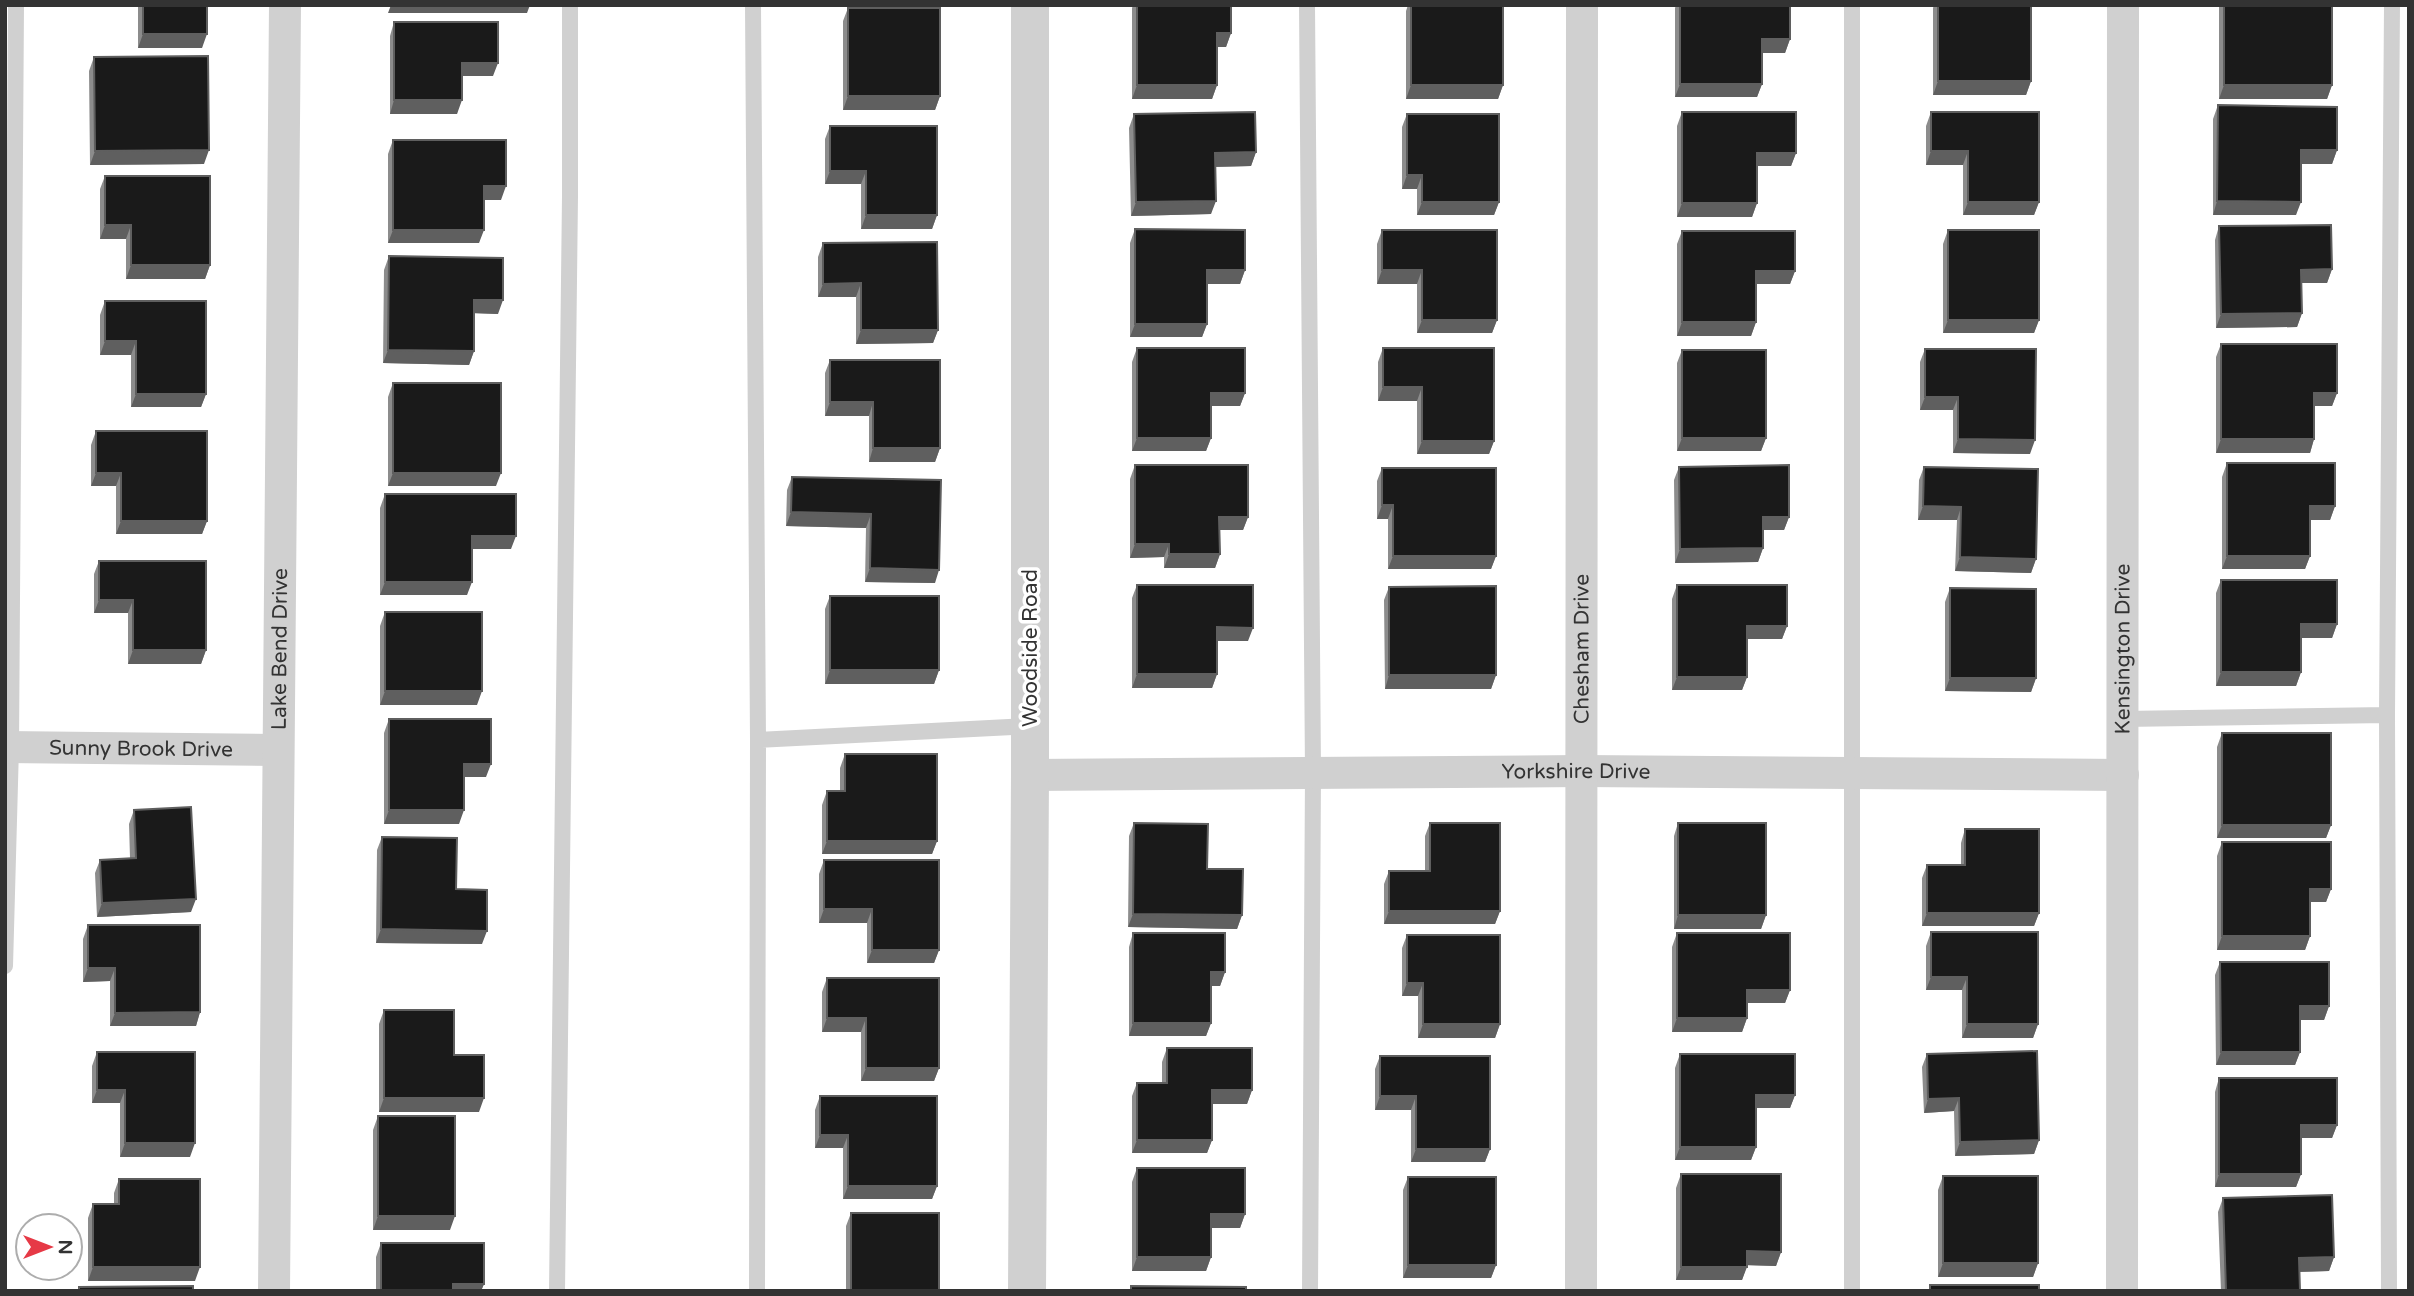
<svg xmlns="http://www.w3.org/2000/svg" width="2414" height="1296" font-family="'Varela Round',sans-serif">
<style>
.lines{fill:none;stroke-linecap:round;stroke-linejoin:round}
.service{stroke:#d0d0d0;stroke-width:16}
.minor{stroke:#d0d0d0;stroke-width:32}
.tertiary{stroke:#d0d0d0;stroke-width:38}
.wall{fill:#8c8c8c}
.shaded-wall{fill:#5f5f5f}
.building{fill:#1a1a1a;stroke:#5f5f5f;stroke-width:2}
.labels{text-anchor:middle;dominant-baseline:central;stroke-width:7;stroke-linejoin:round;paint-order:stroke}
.street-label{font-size:21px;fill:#333;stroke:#fff}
</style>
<rect width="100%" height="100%" fill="#fff"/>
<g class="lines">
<path class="service" d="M753 5 758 740 1030 726
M1307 5 1313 773 1310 1291
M2123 719 2387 715
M5 966 11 747 16 5
M557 1291 570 196V5
M757 1291 758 740
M1852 1291V5
M2389 1291 2387 715 2392 5"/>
<g class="minor">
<path id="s1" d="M5 747 278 750"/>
<path id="s2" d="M1030 775 1582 771 2123 775"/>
<path id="s3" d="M274 1291 285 5"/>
<path id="s4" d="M1581 1291 1582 5"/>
<path id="s5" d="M2122 1291 2123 5"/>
</g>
<path class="tertiary" d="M1027 1291 1030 775V5"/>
</g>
<path class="wall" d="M138 5H207L202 48H138Z
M1133 5H1231V33L1226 47H1217V85L1212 99H1132V8Z
M1408 5H1503V85L1498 99H1406V11Z
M1676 5H1790V39L1785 53H1762V84L1757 97H1675V8Z
M1934 5H2031V81L2026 95H1933V8Z
M2219 5H2332V85L2327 99H2219Z
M848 8 940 96 935 110H843V21Z
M394 22 493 76H462L457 114H390V36Z
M94 57 204 164 90 165 89 71Z
M2218 105 2337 150 2332 164H2301L2296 215H2213V119Z
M1682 112 1796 153 1791 166H1757V203L1752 217H1677V126Z
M1931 112 2039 202 2034 215H1963V165H1926V126Z
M1134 114 1256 152 1251 166 1215 167 1211 214 1131 216 1129 128Z
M1407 114 1499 202 1494 215H1417V189H1402V127Z
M830 126 937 215 932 229H861V184H825V139Z
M393 140 501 200H484L479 243H388V154Z
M105 176 210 265 205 279H126V239H100V189Z
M2219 226 2332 269 2327 283H2301L2302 313 2297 327 2216 328 2215 240Z
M1135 229 1245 270 1240 284H1207V324L1202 337H1130V243Z
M1382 230 1497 320 1492 333H1417V284H1377V244Z
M1948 230 2039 320 2034 333H1943V244Z
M1682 231 1795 271 1790 284H1756V322L1751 336H1677V244Z
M823 243 938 330 933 343 856 344V297H818V257Z
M389 256 498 314 474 313V351L469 365 383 363 384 270Z
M105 301 206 394 201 407H131V355H100V315Z
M2221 344 2337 393 2332 406H2314V439L2310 453H2216V357Z
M1137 348 1245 393 1240 406H1211V438L1206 451H1132V362Z
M1383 348 1494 441 1489 454H1417V401H1378V362Z
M1925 349 2030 454 1953 453V410H1920V362Z
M1682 350 1766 438 1761 451H1677V363Z
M830 360 940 448 935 462H869V416H825V373Z
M393 383 496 486H388V397Z
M96 431 207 521 202 534H116V486H91V445Z
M2227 463 2335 506 2330 520H2310V556L2305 569H2222V477Z
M1135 465 1248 517 1243 530H1219L1220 554 1215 568H1164V557L1130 558V479Z
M1679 467 1789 517 1784 530H1763V548L1758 562 1675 563 1674 480Z
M1924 467 2036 559 2031 573 1955 571 1957 520H1918L1919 480Z
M1382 468 1496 556 1491 569H1388V519H1377V481Z
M792 477 941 480 935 583 865 582 866 528 786 526 787 490Z
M385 494 511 549H472L467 595H380V508Z
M99 561 206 650 201 664H128V613H94V574Z
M2221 580 2337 624 2332 638H2301V672L2296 686H2216V593Z
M1137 585 1248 641H1217V674L1212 688H1132V598Z
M1677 585 1787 626 1782 639H1747V677L1742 690H1672V599Z
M1389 587 1496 675 1491 689H1385L1384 600Z
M1950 588 2036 678 2031 692 1945 691V602Z
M830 596 939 670 934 684H825V609Z
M385 612 477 705H380V626Z
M389 719 486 777H464L459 824H384V733Z
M2222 733 2331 825 2326 838H2217V747Z
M845 754 937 841 932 854H822V805L827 791H840V768Z
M134 810 191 912 97 917 95 873 100 860 130 858 129 824Z
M1134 823 1207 869 1242 915 1237 929 1128 927 1129 836Z
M1430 823 1500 911 1495 924H1384V884L1389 871H1425V836Z
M1678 823 1766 915 1761 929H1674V836Z
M1965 829 2039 913 2034 926H1922V878L1927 865H1961V843Z
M382 837 456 889 482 944 376 943 377 850Z
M2222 842 2331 889 2326 902H2310V936L2305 950H2217V856Z
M824 860 939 950 934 963H867V923H819V874Z
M88 925 200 1012 196 1026H110V981L83 982V939Z
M1931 932 2038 1024 2033 1038H1962V990H1926V946Z
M1133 933 1225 972 1220 986H1211V1023L1206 1036H1129V947Z
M1677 933 1790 990 1785 1003H1747V1018L1742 1032H1672V947Z
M1407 935 1500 1024 1495 1038H1418V996H1402V948Z
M2220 962 2329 1006 2324 1020H2300V1052L2295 1065H2216L2215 975Z
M827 978 939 1068 934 1081H861V1032H822V992Z
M384 1010 454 1055 479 1112H379V1024Z
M1167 1048 1252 1090 1247 1104H1212V1140L1207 1153H1132V1096L1137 1083H1162V1062Z
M97 1052 190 1157H120V1103H92V1066Z
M1680 1054 1795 1095 1790 1108H1756V1147L1751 1160H1675V1068Z
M1927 1054 2039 1140 2034 1154 1955 1156 1954 1111 1924 1113 1922 1067Z
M1380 1056 1490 1149 1485 1162H1411V1110H1375V1069Z
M2219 1078 2337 1125 2332 1138H2301V1174L2296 1187H2215V1092Z
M820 1096 937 1186 932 1199H843V1148H815V1110Z
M378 1116 450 1230H373V1130Z
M1137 1168 1245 1214 1240 1228H1211V1257L1206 1271H1132V1182Z
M1681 1174 1781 1252 1776 1266 1747 1265 1742 1280H1676V1188Z
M1943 1176 2038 1263 2033 1277H1938V1190Z
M1408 1177 1496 1265 1491 1278H1403V1190Z
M119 1179 195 1281H88V1218L93 1204H114V1193Z
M2223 1198 2334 1257 2329 1271 2300 1272V1291H2221L2218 1212Z
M851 1213 939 1291H846V1226Z
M381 1243 484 1284 481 1291H376V1257Z"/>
<path class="shaded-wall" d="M391 5H530L527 13H388Z
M1217 33H1231L1226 47H1212Z
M143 34H207L202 48H138Z
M1762 39H1790L1785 53H1757Z
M462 63H498L493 76H457Z
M1938 81H2031L2026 95H1933Z
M1680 84H1762L1757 97H1675Z
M1137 85H1217L1212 99H1132Z
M1411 85H1503L1498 99H1406Z
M2224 85H2332L2327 99H2219Z
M848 96H940L935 110H843Z
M394 100H462L457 114H390Z
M209 150 204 164 90 165 95 151Z
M2301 150H2337L2332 164H2296Z
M1931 151H1968L1963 165H1926Z
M1256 152 1251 166 1210 167 1215 153Z
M1757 153H1796L1791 166H1752Z
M830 171H866L861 184H825Z
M1407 175H1422L1417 189H1402Z
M484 186H506L501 200H479Z
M1216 201 1211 214 1131 216 1136 202Z
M2217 201 2301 202 2296 215H2213Z
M1422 202H1499L1494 215H1417Z
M1968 202H2039L2034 215H1963Z
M1682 203H1757L1752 217H1677Z
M866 215H937L932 229H861Z
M105 225H131L126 239H100Z
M393 230H484L479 243H388Z
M131 265H210L205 279H126Z
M2332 269 2327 283H2296L2301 270Z
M1207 270H1245L1240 284H1202Z
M1382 270H1422L1417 284H1377Z
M1756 271H1795L1790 284H1751Z
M861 283 856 297H818L823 284Z
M474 300H503L498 314 469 313Z
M2302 313 2297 327 2216 328 2221 314Z
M1422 320H1497L1492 333H1417Z
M1948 320H2039L2034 333H1943Z
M1682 322H1756L1751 336H1677Z
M1135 324H1207L1202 337H1130Z
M861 330H938L933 343 856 344Z
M105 341H136L131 355H100Z
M388 350 474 351 469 365 383 363Z
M1383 387H1422L1417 401H1378Z
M1211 393H1245L1240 406H1206Z
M2314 393H2337L2332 406H2310Z
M136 394H206L201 407H131Z
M1925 397H1958L1953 410H1920Z
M830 402H873L869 416H825Z
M1137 438H1211L1206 451H1132Z
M1682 438H1766L1761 451H1677Z
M1958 439 2035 440 2030 454 1953 453Z
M2221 439H2314L2310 453H2216Z
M1422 441H1494L1489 454H1417Z
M873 448H940L935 462H869Z
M96 473H121L116 486H91Z
M393 473H501L496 486H388Z
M1382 505H1393L1388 519H1377Z
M1923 506 1961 507 1957 520H1918Z
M2310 506H2335L2330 520H2305Z
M791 512 871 514 866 528 786 526Z
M1219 517H1248L1243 530H1214Z
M1763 517H1789L1784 530H1758Z
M121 521H207L202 534H116Z
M472 536H516L511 549H467Z
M1135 544H1169L1164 557 1130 558Z
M1763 548 1758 562 1675 563 1680 549Z
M1169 554H1220L1215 568H1164Z
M1393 556H1496L1491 569H1388Z
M2227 556H2310L2305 569H2222Z
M1960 557 2036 559 2031 573 1955 571Z
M870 568 939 570 935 583 865 582Z
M385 582H472L467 595H380Z
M99 600H133L128 613H94Z
M2301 624H2337L2332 638H2296Z
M1747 626H1787L1782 639H1742Z
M1217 627 1253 628 1248 641H1212Z
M133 650H206L201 664H128Z
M830 670H939L934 684H825Z
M2221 672H2301L2296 686H2216Z
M1137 674H1217L1212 688H1132Z
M1389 675H1496L1491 689H1385Z
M1677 677H1747L1742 690H1672Z
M1950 678H2036L2031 692 1945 691Z
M385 691H482L477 705H380Z
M464 764H491L486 777H459Z
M389 810H464L459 824H384Z
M2222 825H2331L2326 838H2217Z
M827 841H937L932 854H822Z
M2310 889H2331L2326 902H2305Z
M196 899 191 912 97 917 102 903Z
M824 909H872L867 923H819Z
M1389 911H1500L1495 924H1384Z
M1927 913H2039L2034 926H1922Z
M1133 914 1242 915 1237 929 1128 927Z
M1678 915H1766L1761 929H1674Z
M381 929 487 931 482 944 376 943Z
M2222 936H2310L2305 950H2217Z
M872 950H939L934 963H867Z
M88 968H115L110 981 83 982Z
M1211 972H1225L1220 986H1206Z
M1931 977H1967L1962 990H1926Z
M1407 983H1423L1418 996H1402Z
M1747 990H1790L1785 1003H1742Z
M2300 1006H2329L2324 1020H2295Z
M200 1012 196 1026H110L115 1013Z
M827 1018H866L861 1032H822Z
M1677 1018H1747L1742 1032H1672Z
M1133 1023H1211L1206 1036H1129Z
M1423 1024H1500L1495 1038H1418Z
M1967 1024H2038L2033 1038H1962Z
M2221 1052H2300L2295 1065H2216Z
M866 1068H939L934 1081H861Z
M97 1090H125L120 1103H92Z
M1212 1090H1252L1247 1104H1207Z
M1756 1095H1795L1790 1108H1751Z
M1380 1096H1416L1411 1110H1375Z
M384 1098H484L479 1112H379Z
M1959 1098 1954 1111 1924 1113 1928 1099Z
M2301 1125H2337L2332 1138H2296Z
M820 1135H848L843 1148H815Z
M1137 1140H1212L1207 1153H1132Z
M2039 1140 2034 1154 1955 1156 1960 1142Z
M125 1143H195L190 1157H120Z
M1680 1147H1756L1751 1160H1675Z
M1416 1149H1490L1485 1162H1411Z
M2219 1174H2301L2296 1187H2215Z
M848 1186H937L932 1199H843Z
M1211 1214H1245L1240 1228H1206Z
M378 1216H455L450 1230H373Z
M1747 1251 1781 1252 1776 1266 1742 1265Z
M1137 1257H1211L1206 1271H1132Z
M2334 1257 2329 1271 2294 1272 2299 1258Z
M1943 1263H2038L2033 1277H1938Z
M1408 1265H1496L1491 1278H1403Z
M93 1267H200L195 1281H88Z
M1681 1267H1747L1742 1280H1676Z
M453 1284H484L481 1291H450Z"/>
<path class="building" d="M143 5H207V34H143Z
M1137 5H1231V33H1217V85H1137Z
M1411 5H1503V85H1411Z
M1680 5H1790V39H1762V84H1680Z
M1938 5H2031V81H1938Z
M2224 5H2332V85H2224Z
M848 8H940V96H848Z
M394 22H498V63H462V100H394Z
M208 56 209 150 95 151 94 57Z
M2218 105 2337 107V150H2301V202L2217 201Z
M1255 112 1256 152 1215 153 1216 201 1136 202 1134 114Z
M1682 112H1796V153H1757V203H1682Z
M1931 112H2039V202H1968V151H1931Z
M1407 114H1499V202H1422V175H1407Z
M830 126H937V215H866V171H830Z
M393 140H506V186H484V230H393Z
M105 176H210V265H131V225H105Z
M2331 225 2332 269 2301 270 2302 313 2221 314 2219 226Z
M1135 229 1245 230V270H1207V324H1135Z
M1382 230H1497V320H1422V270H1382Z
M1948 230H2039V320H1948Z
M1682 231H1795V271H1756V322H1682Z
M937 242 938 330H861V283L823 284V243Z
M389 256 503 258V300H474V351L388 350Z
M105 301H206V394H136V341H105Z
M2221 344H2337V393H2314V439H2221Z
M1137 348H1245V393H1211V438H1137Z
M1383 348H1494V441H1422V387H1383Z
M1925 349H2036L2035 440 1958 439V397H1925Z
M1682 350H1766V438H1682Z
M830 360H940V448H873V402H830Z
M393 383H501V473H393Z
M96 431H207V521H121V473H96Z
M2227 463H2335V506H2310V556H2227Z
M1135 465H1248V517H1219L1220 554H1169V544H1135Z
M1789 465V517H1763V548L1680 549 1679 467Z
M1924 467 2038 469 2036 559 1960 557 1961 507 1923 506Z
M1382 468H1496V556H1393V505H1382Z
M792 477 941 480 939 570 870 568 871 514 791 512Z
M385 494H516V536H472V582H385Z
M99 561H206V650H133V600H99Z
M2221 580H2337V624H2301V672H2221Z
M1137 585H1253V628L1217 627V674H1137Z
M1677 585H1787V626H1747V677H1677Z
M1496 586V675H1389V587Z
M1950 588 2036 589V678H1950Z
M830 596H939V670H830Z
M385 612H482V691H385Z
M389 719H491V764H464V810H389Z
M2222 733H2331V825H2222Z
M845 754H937V841H827V791H845Z
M191 807 196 899 102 903 100 860 136 858 134 810Z
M1134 823 1208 824 1207 869H1243L1242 915 1133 914Z
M1430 823H1500V911H1389V871H1430Z
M1678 823H1766V915H1678Z
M1965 829H2039V913H1927V865H1965Z
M382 837 457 838 456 889 487 890V931L381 929Z
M2222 842H2331V889H2310V936H2222Z
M824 860H939V950H872V909H824Z
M88 925H200V1012L115 1013V968H88Z
M1931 932H2038V1024H1967V977H1931Z
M1133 933H1225V972H1211V1023H1133Z
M1677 933H1790V990H1747V1018H1677Z
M1407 935H1500V1024H1423V983H1407Z
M2220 962H2329V1006H2300V1052H2221Z
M827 978H939V1068H866V1018H827Z
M384 1010H454V1055H484V1098H384Z
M1167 1048H1252V1090H1212V1140H1137V1083H1167Z
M2037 1051 2039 1140 1960 1142 1959 1098 1928 1099 1927 1054Z
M97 1052H195V1143H125V1090H97Z
M1680 1054H1795V1095H1756V1147H1680Z
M1380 1056H1490V1149H1416V1096H1380Z
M2219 1078H2337V1125H2301V1174H2219Z
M820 1096H937V1186H848V1135H820Z
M378 1116H455V1216H378Z
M1137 1168H1245V1214H1211V1257H1137Z
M1681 1174H1781V1252L1747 1251V1267H1681Z
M1943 1176H2038V1263H1943Z
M1408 1177H1496V1265H1408Z
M119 1179H200V1267H93V1204H119Z
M2332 1195 2334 1257 2299 1258 2300 1291H2226L2223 1198Z
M851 1213H939V1291H851Z
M381 1243H484V1284H453V1291H381Z
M1930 1285H2039V1291H1930Z
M193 1286V1291H79V1287Z
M1131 1286 1246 1287V1291H1131Z"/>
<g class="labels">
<g class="street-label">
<text stroke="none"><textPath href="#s3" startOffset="642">Lake Bend Drive</textPath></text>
<text transform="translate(1030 648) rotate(-90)">Woodside Road</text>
<text stroke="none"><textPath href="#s4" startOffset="642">Chesham Drive</textPath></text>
<text stroke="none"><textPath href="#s5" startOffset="642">Kensington Drive</textPath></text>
<text stroke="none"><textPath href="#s1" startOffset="136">Sunny Brook Drive</textPath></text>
<text stroke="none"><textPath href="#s2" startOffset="546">Yorkshire Drive</textPath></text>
</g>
</g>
<rect width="2414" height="1296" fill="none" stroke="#333333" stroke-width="14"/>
<g transform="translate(49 1247) rotate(90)"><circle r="33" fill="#ffffff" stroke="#adadad" stroke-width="2"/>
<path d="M0-5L12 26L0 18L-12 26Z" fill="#e63946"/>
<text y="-10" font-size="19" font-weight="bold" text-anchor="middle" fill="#333333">N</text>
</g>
</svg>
